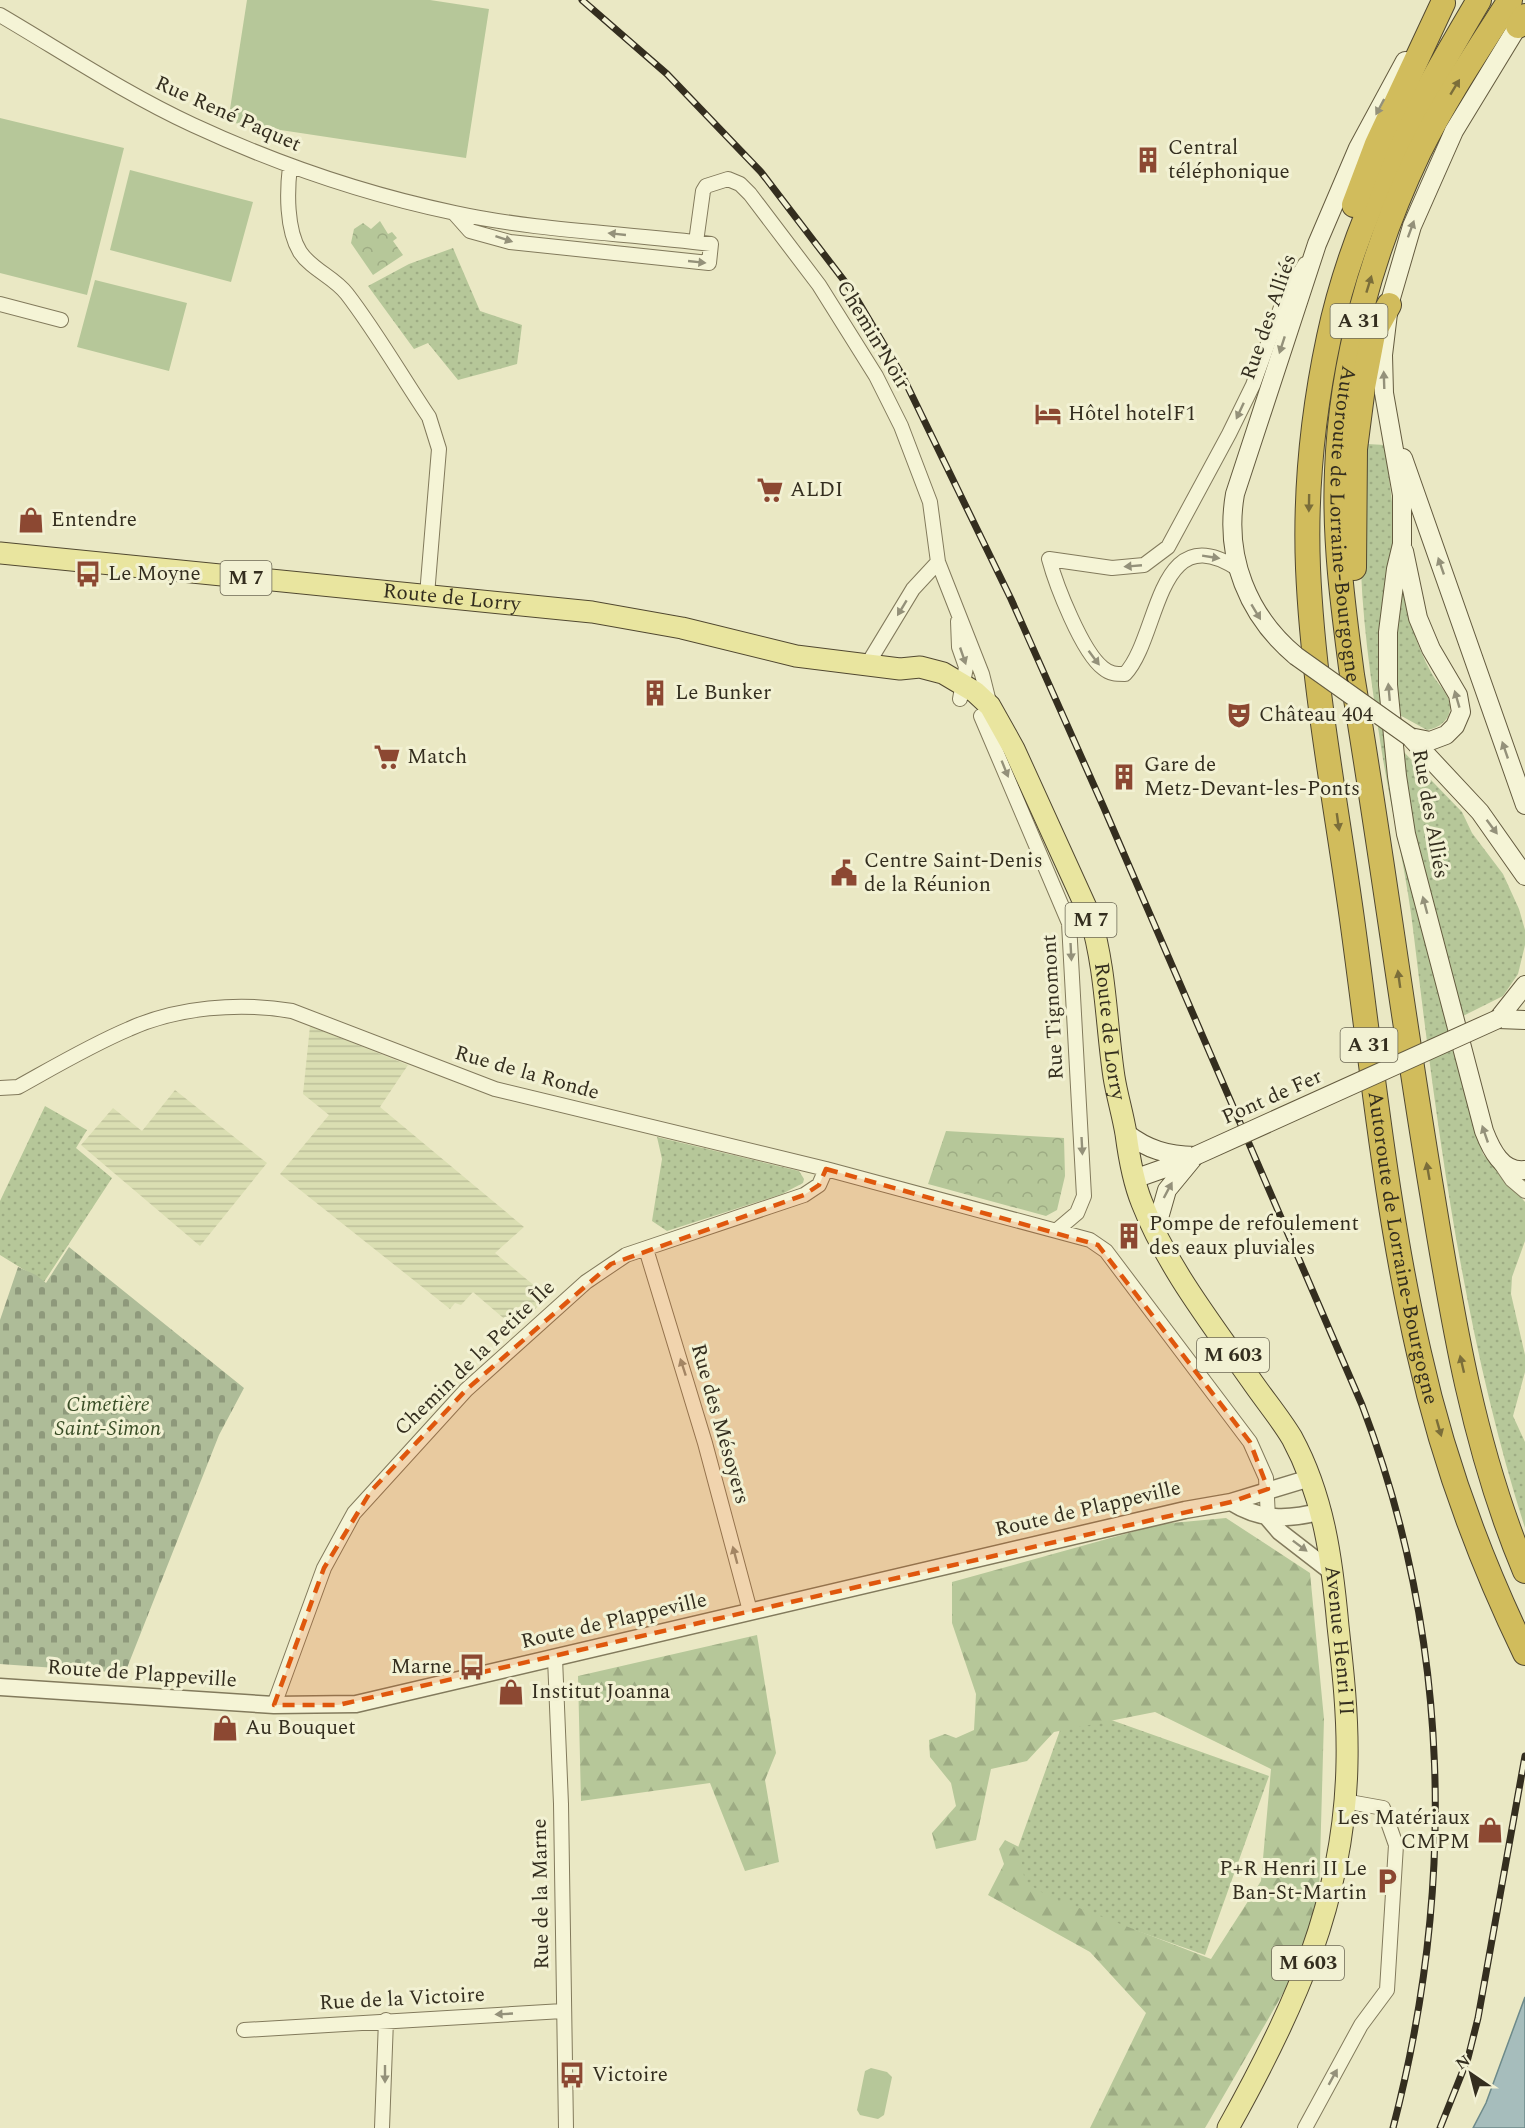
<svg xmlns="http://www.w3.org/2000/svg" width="1525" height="2128" font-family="Spectral,serif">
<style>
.farmland{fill:url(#farmland-rules)}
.grass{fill:url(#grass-dots)}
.forest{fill:url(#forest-firs)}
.cemetery{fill:url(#cemetery-stones)}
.park{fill:url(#park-crowns)}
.pitch{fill:#b6c799}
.water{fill:#a6bdbc;stroke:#6d8a8a;stroke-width:1.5}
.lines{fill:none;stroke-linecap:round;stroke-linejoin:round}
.minor-casing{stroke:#827a5c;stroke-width:16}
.tertiary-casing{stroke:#827a5c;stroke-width:19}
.secondary-casing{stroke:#645b3f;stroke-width:20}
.primary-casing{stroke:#514830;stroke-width:23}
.motorway-casing{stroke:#514830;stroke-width:26}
.minor{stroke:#f5f4d6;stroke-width:14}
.tertiary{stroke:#f5f4d6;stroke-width:16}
.secondary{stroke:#f5f4d6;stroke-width:18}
.primary{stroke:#e9e59f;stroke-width:21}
.motorway{stroke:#d1bc5c;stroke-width:24}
.rail-casing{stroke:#342e1f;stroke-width:7}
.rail{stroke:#f2f1d3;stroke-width:4.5;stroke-dasharray:14;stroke-linecap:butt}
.secondary-bridge-casing{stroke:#645b3f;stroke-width:20;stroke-linecap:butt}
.secondary-bridge{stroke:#f5f4d6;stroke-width:18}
.oneway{fill:#7b6e3a}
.oneway2{fill:#94917a}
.marked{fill:#df570d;fill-opacity:0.2;stroke:#df570d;stroke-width:4.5;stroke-dasharray:12 8;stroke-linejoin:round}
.labels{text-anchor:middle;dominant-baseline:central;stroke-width:6;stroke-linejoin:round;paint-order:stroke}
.shield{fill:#f2f1d3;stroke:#6d6855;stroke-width:1.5}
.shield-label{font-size:20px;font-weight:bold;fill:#342e1f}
.street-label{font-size:21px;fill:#342e1f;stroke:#f2f1d3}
.poi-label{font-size:21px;fill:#342e1f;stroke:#f2f1d3;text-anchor:start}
.park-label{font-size:21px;font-style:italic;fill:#3a4e27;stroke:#f2f1d3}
</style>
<defs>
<pattern id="farmland-rules" width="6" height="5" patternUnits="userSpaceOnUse" patternTransform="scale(1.5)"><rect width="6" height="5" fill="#dadeb2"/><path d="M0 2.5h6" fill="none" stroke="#bcbf99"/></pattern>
<pattern id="grass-dots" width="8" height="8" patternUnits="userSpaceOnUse" patternTransform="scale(1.5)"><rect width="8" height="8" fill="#b6c799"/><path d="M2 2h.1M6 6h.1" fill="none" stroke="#9dab83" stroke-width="1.8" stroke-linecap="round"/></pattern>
<pattern id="forest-firs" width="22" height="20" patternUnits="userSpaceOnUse" patternTransform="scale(1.5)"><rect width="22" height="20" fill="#b6c799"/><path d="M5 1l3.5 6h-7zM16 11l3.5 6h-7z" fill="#9dab83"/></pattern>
<pattern id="cemetery-stones" width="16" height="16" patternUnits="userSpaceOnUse" patternTransform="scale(1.5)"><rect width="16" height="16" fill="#aebc98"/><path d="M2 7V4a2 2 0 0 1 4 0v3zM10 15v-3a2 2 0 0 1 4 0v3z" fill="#8e997b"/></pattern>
<pattern id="park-crowns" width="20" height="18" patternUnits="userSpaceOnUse" patternTransform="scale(1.5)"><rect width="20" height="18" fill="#b6c799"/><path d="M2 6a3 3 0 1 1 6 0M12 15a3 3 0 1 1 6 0" fill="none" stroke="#9dab83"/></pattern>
</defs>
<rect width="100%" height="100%" fill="#eae8c4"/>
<path class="farmland" d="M310 1026 408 1065 380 1107 524 1227 495 1253 548 1297 515 1328 473 1292 461 1305 455 1303 450 1309 280 1174 329 1115 303 1094Z
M175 1090 267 1163 200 1246 81 1145 113 1108 142 1131Z"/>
<path class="grass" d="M453 248 480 311 522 325 517 364 458 380 428 343 414 349 368 286 409 264Z
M1367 444 1385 445 1394 518 1384 700 1448 1018 1483 1154 1525 1202V1241L1512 1277 1511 1294 1525 1355V1372L1513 1416 1525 1442V1528C1464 1336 1438 1136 1414 937 1407 873 1391 810 1381 747 1370 673 1358 596 1361 522 1362 496 1365 470 1367 444Z
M1403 576C1406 610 1415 644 1432 674 1438 685 1449 693 1450 706 1451 720 1439 728 1427 730L1396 713 1397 611Z
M1400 748 1462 812 1472 833 1503 874 1519 909 1525 930V945L1518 974 1503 996 1461 1017 1413 829Z
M45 1106 87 1130 76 1148 112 1178 44 1282 0 1255V1201Z
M657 1137 799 1171 804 1179 803 1183 782 1194 667 1231 652 1221 662 1159Z
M1069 1705 1269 1776 1205 1955 1005 1884Z"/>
<path class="forest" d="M1226 1518 1310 1573 1324 1719 1318 1933 1205 2128H1090L1146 2013 1090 1952 988 1895 1004 1864 999 1849 1005 1840 1019 1847 1025 1882 1048 1896 1211 1959 1261 1881 1271 1769 1155 1712 1054 1732 1027 1761 991 1769 976 1840 936 1849 932 1833 956 1806 951 1783 930 1757 929 1740 945 1734 956 1738 974 1730 976 1694 952 1623V1582L1161 1524Z
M757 1635 776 1753 765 1780 779 1862 745 1871 710 1783 581 1801 578 1676Z"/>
<path class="cemetery" d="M69 1247 244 1388 219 1435 125 1673 0 1664V1320L18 1267 36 1275 46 1283Z"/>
<path class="park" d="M380 221 388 234 392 232 397 238 393 241 403 255 373 275 351 243 354 229 363 223 371 229Z
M946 1131 1064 1138 1065 1176 1057 1210 1046 1216 928 1184Z"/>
<path class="pitch" d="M247 0H430L489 9 466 158 228 122Z
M0 118 124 148 87 295 0 273Z
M130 170 253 202 231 282 110 250Z
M95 280 187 303 169 371 77 347Z
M871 2068 887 2072 892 2077 884 2115 878 2119 860 2115 857 2110 865 2071Z"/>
<path class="water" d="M1525 1997V2128H1473L1486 2103Z"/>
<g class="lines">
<g class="minor-casing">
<path id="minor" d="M0 15C63 52 126 94 193 125 277 164 364 194 455 213 538 231 626 233 711 244L709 263 510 242 470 231 454 213
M290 166C287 191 286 229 300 252 312 270 334 277 347 294 377 333 402 377 429 417L439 449 427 595
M696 242 703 191 706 186 728 179 740 184 750 194 819 285 876 376 901 426 930 502 938 562 982 674 990 706
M0 304 61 320
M1238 569C1156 515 1160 637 1125 674 1116 674 1110 674 1103 668 1082 652 1056 585 1049 559L1112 568 1144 565 1168 547 1229 434 1253 385 1284 299 1305 264
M958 621 959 647 966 667 960 699
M867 665 913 589 938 562
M981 716 1069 923 1084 1196 1077 1213 1057 1230
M0 1088 18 1087C54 1067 91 1045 129 1029 177 1007 240 1002 292 1011L495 1089 826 1169 1090 1240 1106 1251 1250 1442 1266 1478 1268 1518
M1501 1164 1512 1180 1525 1191
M646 1249 705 1443 750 1611
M555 1658 561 1804 566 2128
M274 1705 324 1568 354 1513 466 1390 586 1282 626 1255 804 1195 819 1185 826 1169
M244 2030 563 2011
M382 2128 386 2020
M1305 2128 1361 2025 1387 1990 1396 1845 1383 1808 1344 1801"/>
</g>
<g class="tertiary-casing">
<path id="tertiary" d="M1231 1502C1261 1521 1288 1520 1322 1511
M1268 1518 1280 1532 1333 1573
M0 1687 274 1705 356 1704 1185 1510 1231 1502 1310 1478"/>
</g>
<g class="secondary-casing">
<path id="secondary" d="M1525 19 1518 26 1454 131 1412 226 1389 305 1383 355 1384 393 1402 495V544L1396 569 1388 632V685L1397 776 1406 834 1484 1131C1491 1149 1502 1173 1525 1170
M1403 458 1525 805
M1404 551 1418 618 1431 649 1458 695 1461 712 1455 726 1446 735 1430 741 1410 737
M1296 656C1248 616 1224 557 1235 494L1317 244 1358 148 1405 61
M1410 737 1480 812 1525 876
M1498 1019 1525 985
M1498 1019 1525 1020
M1126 1133C1148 1150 1167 1155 1195 1156
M1134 1179 1188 1160
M1155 1232 1167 1190 1195 1156"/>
</g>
<g class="primary-casing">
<g id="primary">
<path id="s1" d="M0 553 592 612 682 628 796 656 900 669 920 667 943 673 975 692 990 706 1014 749 1090 916C1106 969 1106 1023 1114 1077 1117 1096 1123 1115 1126 1134 1129 1157 1133 1181 1142 1203 1167 1267 1212 1324 1251 1380 1264 1399 1280 1418 1292 1438 1324 1497 1332 1560 1338 1626 1343 1671 1348 1716 1347 1762 1345 1900 1294 2010 1228 2128"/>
</g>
</g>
<g class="motorway-casing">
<g id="motorway">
<path id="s2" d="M1479 0C1416 106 1355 214 1329 337 1313 412 1305 492 1308 568 1313 686 1336 803 1352 919 1372 1064 1386 1210 1419 1353 1442 1457 1479 1558 1525 1653"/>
<path id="s3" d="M1510 0C1478 50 1445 99 1419 152 1372 251 1341 361 1337 471 1334 539 1343 607 1352 675 1381 847 1403 1020 1432 1193 1453 1322 1474 1450 1525 1571"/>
<path d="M1518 26 1525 16"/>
<path d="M1354 205 1377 144 1443 3"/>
<path d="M1354 568 1355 449 1363 387 1373 334 1389 305"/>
</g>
</g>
<use href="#minor" class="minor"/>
<use href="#tertiary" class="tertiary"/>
<use href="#secondary" class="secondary"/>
<use href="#primary" class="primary"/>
<use href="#motorway" class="motorway"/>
<g class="rail-casing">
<path id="rail" d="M582 0 667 74 761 172 852 291 902 375 1011 599 1104 808 1362 1405C1451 1640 1456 1886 1393 2128
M1440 2128 1468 2058 1478 2018 1525 1756"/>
</g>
<use href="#rail" class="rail"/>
<g class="secondary-bridge-casing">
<path id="secondary-bridge" d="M1296 656 1410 737
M1195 1156 1498 1019"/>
</g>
<use href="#secondary-bridge" class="secondary-bridge"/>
</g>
<defs><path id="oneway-solid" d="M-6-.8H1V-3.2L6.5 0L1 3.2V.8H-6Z" transform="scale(1.5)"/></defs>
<g class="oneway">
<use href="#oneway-solid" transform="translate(1455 87) rotate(-59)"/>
<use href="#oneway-solid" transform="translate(1369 284) rotate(-73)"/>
<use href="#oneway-solid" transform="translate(1309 503) rotate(91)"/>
<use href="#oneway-solid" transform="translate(1338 822) rotate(82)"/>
<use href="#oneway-solid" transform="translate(1399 979) rotate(-98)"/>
<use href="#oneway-solid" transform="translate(1428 1171) rotate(-100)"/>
<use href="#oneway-solid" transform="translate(1462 1364) rotate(-103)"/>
<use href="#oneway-solid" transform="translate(1439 1428) rotate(74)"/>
</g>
<g class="oneway2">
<use href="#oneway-solid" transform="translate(1380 107) rotate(118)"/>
<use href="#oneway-solid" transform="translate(1411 229) rotate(-70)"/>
<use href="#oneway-solid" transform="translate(617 234) rotate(-174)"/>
<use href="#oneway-solid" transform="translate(504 239) rotate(18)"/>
<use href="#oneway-solid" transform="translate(697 262) rotate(6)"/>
<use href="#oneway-solid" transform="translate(1282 345) rotate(108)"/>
<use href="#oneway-solid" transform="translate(1384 380) rotate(-92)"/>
<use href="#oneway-solid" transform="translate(1240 411) rotate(115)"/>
<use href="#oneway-solid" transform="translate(1211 557) rotate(9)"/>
<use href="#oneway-solid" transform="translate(1133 566) rotate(175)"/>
<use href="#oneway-solid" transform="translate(1441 566) rotate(-109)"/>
<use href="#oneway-solid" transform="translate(902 608) rotate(121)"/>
<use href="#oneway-solid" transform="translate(1256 612) rotate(59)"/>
<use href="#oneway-solid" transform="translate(963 656) rotate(71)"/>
<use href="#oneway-solid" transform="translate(1094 658) rotate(53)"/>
<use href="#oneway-solid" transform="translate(1389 692) rotate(-95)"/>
<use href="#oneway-solid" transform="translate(1457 699) rotate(-106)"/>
<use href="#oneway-solid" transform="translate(1505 750) rotate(-109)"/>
<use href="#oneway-solid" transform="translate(1005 769) rotate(68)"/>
<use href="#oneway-solid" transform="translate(1492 827) rotate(53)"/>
<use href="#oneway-solid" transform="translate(1425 905) rotate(-105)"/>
<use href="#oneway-solid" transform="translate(1071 952) rotate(87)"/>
<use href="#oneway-solid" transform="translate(1485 1134) rotate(-109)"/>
<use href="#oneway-solid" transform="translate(1082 1146) rotate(87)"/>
<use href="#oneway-solid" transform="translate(1168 1190) rotate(-62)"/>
<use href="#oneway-solid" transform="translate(683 1367) rotate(-108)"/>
<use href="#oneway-solid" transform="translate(1300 1546) rotate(37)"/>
<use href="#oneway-solid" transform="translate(735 1555) rotate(-105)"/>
<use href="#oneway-solid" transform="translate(504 2014) rotate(177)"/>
<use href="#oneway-solid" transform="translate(385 2074) rotate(90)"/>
<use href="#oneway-solid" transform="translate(1333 2077) rotate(-61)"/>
</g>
<path class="marked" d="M826 1169 1098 1245 1250 1442 1268 1489 1231 1502 338 1705H274L324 1568 371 1491 466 1390 611 1264 804 1195 819 1185Z"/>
<defs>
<g id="building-bare" transform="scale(2.07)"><path d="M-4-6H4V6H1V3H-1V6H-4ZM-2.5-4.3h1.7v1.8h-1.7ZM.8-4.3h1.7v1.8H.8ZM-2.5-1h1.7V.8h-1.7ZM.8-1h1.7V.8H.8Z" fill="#8c4832" stroke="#f2f1d3" stroke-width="2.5" paint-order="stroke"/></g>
<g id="hotel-bare" transform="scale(2.07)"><path d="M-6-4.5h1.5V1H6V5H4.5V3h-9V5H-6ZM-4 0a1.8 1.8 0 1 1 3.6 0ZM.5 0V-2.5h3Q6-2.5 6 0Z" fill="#8c4832" stroke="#f2f1d3" stroke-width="2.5" paint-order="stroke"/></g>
<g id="supermarket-bare" transform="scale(2.07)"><path d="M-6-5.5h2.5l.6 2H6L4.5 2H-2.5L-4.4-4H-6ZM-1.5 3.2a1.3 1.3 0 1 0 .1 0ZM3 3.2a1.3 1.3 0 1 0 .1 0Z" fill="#8c4832" stroke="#f2f1d3" stroke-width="2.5" paint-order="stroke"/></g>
<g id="shop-bare" transform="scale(2.07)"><path d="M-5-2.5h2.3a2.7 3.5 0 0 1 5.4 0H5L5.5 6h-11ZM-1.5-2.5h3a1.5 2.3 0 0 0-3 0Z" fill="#8c4832" stroke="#f2f1d3" stroke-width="2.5" paint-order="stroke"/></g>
<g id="bus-bare" transform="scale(2.07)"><path d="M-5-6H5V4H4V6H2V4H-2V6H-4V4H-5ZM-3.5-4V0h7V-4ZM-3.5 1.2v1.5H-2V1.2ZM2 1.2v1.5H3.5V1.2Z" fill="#8c4832" stroke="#f2f1d3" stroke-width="2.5" paint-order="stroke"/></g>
<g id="theatre-bare" transform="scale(2.07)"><path d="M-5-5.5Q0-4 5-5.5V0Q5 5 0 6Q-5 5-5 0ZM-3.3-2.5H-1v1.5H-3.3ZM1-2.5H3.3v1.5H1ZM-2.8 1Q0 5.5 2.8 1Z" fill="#8c4832" stroke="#f2f1d3" stroke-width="2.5" paint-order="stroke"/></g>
<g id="civic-bare" transform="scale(2.07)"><path d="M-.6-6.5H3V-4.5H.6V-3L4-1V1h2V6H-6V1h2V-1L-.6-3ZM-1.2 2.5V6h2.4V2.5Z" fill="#8c4832" stroke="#f2f1d3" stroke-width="2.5" paint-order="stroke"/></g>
<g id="parking-bare" transform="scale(2.07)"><path d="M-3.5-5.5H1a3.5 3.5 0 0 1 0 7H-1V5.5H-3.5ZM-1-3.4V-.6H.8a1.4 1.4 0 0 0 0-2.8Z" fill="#8c4832" stroke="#f2f1d3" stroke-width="2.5" paint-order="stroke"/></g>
</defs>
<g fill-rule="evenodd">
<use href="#building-bare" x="1148" y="160"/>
<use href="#hotel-bare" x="1048" y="414"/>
<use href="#supermarket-bare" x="770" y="490"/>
<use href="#shop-bare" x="31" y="520"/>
<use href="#bus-bare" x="88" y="574"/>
<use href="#building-bare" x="655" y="693"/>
<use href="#theatre-bare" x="1239" y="715"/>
<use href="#supermarket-bare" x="387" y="757"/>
<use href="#building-bare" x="1124" y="777"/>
<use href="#civic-bare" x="844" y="873"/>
<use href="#building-bare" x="1129" y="1236"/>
<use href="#bus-bare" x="472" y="1667"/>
<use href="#shop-bare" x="511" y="1692"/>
<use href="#shop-bare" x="225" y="1728"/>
<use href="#shop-bare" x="1490" y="1830"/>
<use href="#parking-bare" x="1387" y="1881"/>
<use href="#bus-bare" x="572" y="2075"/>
</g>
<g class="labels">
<g class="shield">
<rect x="1330.5" y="304" width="57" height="34" rx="4.5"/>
<rect x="220.5" y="561" width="51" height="34" rx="4.5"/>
<rect x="1065.5" y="903" width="51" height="34" rx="4.5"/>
<rect x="1340.5" y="1028" width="57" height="34" rx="4.5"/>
<rect x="1197" y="1338" width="72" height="34" rx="4.5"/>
<rect x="1272" y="1946" width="72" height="34" rx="4.5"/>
</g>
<g class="shield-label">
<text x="1359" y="321">A 31</text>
<text x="246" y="578">M 7</text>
<text x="1091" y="920">M 7</text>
<text x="1369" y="1045">A 31</text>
<text x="1233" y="1355">M 603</text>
<text x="1308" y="1963">M 603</text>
</g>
<g class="street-label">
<text transform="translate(228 114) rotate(24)">Rue René Paquet</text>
<text transform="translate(1269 317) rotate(-71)">Rue des Alliés</text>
<text transform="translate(873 335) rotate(59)">Chemin Noir</text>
<text stroke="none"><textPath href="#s3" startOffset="562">Autoroute de Lorraine-Bourgogne</textPath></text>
<text stroke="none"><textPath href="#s1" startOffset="454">Route de Lorry</textPath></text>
<text transform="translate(1430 814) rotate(80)">Rue des Alliés</text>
<text transform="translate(1053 1007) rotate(-93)">Rue Tignomont</text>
<text stroke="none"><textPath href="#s1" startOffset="1360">Route de Lorry</textPath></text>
<text transform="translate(527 1073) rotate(16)">Rue de la Ronde</text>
<text transform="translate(1272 1097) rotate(-24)">Pont de Fer</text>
<text stroke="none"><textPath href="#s2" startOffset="1290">Autoroute de Lorraine-Bourgogne</textPath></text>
<text transform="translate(475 1358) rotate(-44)">Chemin de la Petite Île</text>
<text transform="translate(720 1424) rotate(74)">Rue des Mésoyers</text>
<text transform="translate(1088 1509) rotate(-13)">Route de Plappeville</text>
<text transform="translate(614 1621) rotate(-13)">Route de Plappeville</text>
<text stroke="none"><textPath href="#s1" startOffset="2024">Avenue Henri II</textPath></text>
<text transform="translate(142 1674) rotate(4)">Route de Plappeville</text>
<text transform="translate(541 1894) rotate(-91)">Rue de la Marne</text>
<text transform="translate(402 1999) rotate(-3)">Rue de la Victoire</text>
</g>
<g class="poi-label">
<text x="1168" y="148">Central<tspan x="1168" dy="24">téléphonique</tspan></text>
<text x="1068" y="414">Hôtel hotelF1</text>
<text x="790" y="490">ALDI</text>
<text x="51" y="520">Entendre</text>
<text x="108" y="574">Le Moyne</text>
<text x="675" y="693">Le Bunker</text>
<text x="1259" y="715">Château 404</text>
<text x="407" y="757">Match</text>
<text x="1144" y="765">Gare de<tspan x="1144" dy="24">Metz-Devant-les-Ponts</tspan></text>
<text x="864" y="861">Centre Saint-Denis<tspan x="864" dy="24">de la Réunion</tspan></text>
<text x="1149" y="1224">Pompe de refoulement<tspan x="1149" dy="24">des eaux pluviales</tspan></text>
<text x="452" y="1667" text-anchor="end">Marne</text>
<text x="531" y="1692">Institut Joanna</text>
<text x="245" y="1728">Au Bouquet</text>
<text x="1470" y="1818" text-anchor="end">Les Matériaux<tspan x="1470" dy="24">CMPM</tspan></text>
<text x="1367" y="1869" text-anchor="end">P+R Henri II Le<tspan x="1367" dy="24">Ban-St-Martin</tspan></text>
<text x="592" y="2075">Victoire</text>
</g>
<g class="park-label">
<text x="108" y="1405">Cimetière<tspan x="108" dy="24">Saint-Simon</tspan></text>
</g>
</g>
<g transform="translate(1471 2074) rotate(325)" stroke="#f2f1d3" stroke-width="4.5" paint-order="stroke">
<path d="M0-4.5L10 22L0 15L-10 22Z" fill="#342e1f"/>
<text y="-9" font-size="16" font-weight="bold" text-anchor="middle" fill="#342e1f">N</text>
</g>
</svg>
